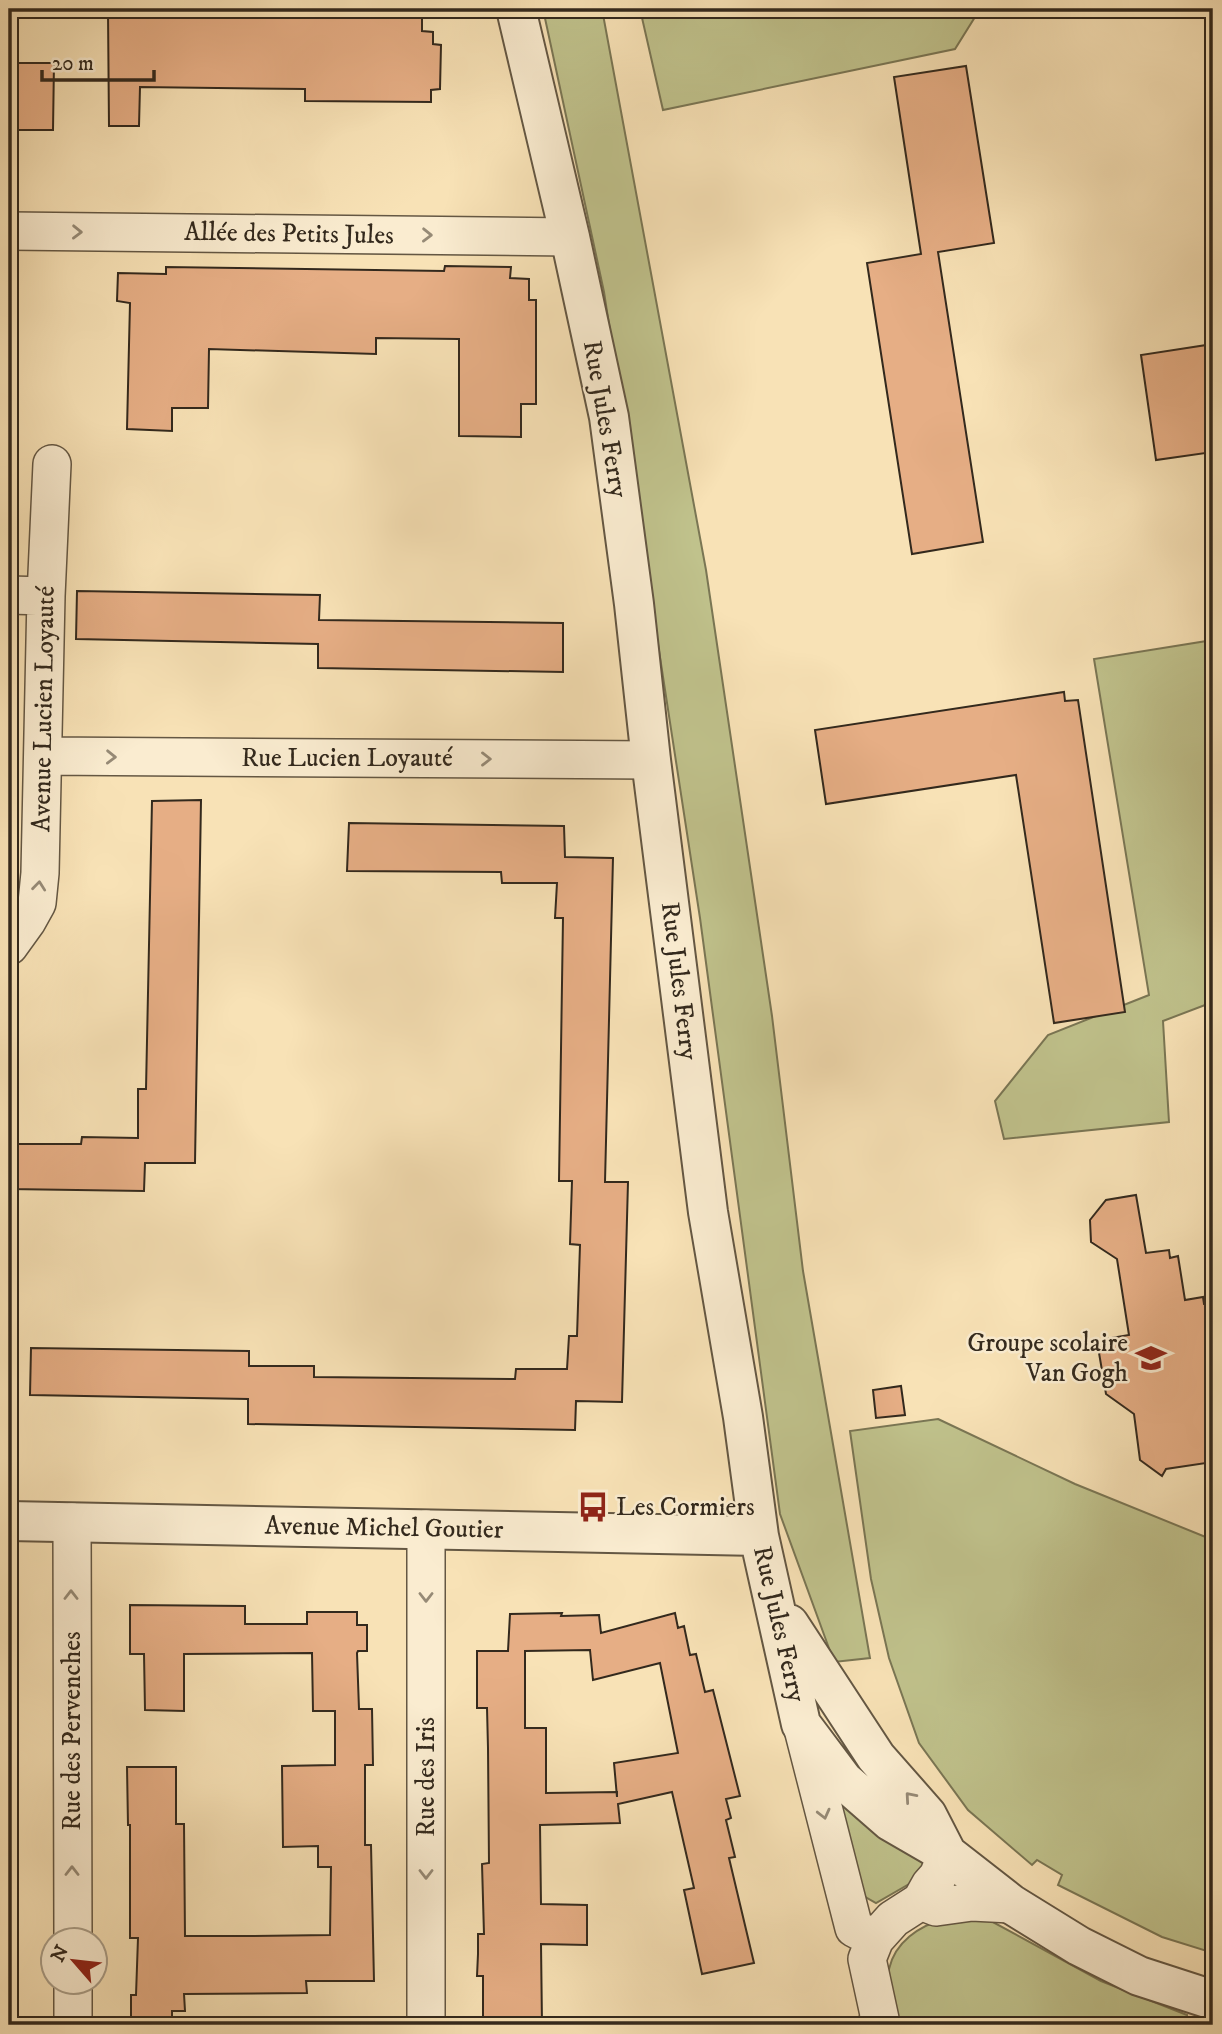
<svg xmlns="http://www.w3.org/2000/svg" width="1222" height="2034" font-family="'IM FELL DW Pica',serif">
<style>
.green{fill:#c0c28c;stroke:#7a7654;stroke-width:2}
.building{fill:#e6ae85;stroke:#33291d;stroke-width:2;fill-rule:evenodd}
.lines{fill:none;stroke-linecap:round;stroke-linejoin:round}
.minor-casing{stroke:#645743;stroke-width:40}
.tertiary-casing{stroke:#645743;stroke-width:42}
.minor{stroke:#faecd0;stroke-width:37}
.tertiary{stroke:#faecd0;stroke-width:38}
.oneway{stroke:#968a76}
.labels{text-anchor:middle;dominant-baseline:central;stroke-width:5;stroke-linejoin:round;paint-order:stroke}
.street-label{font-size:26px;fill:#33291d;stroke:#faecd0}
.poi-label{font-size:26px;fill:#33291d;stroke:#faecd0;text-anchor:end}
</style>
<rect width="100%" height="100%" fill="#f8e2b6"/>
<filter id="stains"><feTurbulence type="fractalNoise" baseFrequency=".00286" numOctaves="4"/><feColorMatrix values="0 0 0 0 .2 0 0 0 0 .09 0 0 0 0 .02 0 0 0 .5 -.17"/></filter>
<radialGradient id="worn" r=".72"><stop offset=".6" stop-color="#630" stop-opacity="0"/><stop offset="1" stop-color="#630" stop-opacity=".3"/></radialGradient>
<path class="green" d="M543 9H602L706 570 772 1016 803 1271 870 1658 834 1662 780 1514 700 918 604 292Z
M640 9H980L955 49 663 110Z
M1213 640V1002L1163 1021 1169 1122 1004 1139 995 1101 1048 1035 1149 995 1094 659Z
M938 1419 1075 1484 1213 1540V1953L1162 1937 1058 1885 1062 1875 1037 1860 1032 1865 968 1810 919 1743 889 1658 871 1579 850 1431Z
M846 1804 923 1862V1876L876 1903 862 1895 842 1807Z
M944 1919 991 1921 1101 1981 1187 2015V2025H891C890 2008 885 1986 889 1969 895 1942 919 1926 944 1919Z"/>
<path class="building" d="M182 9H391L392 17 422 18V31L433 32V44L441 45 440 89 431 90V102L305 101V89L140 87 139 126H109L108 13 182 14Z
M9 63H54L53 130H9Z
M966 66 994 243 938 252 983 542 912 554 867 263 921 254 894 77Z
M445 266 511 267 510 278 529 279V300H536V404H521V437L459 436V339L376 338V354L209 349 208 408H172V431L127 429 130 303 117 301 118 273 166 274V267L444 271Z
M1213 344V452L1156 460 1141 355Z
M77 591 320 595 319 620 563 623V672L318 668V644L76 639Z
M1064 692 1065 701 1078 700 1125 1012 1054 1023 1016 775 826 804 815 730Z
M201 800 195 1163H145L144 1191 9 1189V1144H81L82 1137 138 1138V1089H146L152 801Z
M349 823 564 826 565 857 613 858 605 1182H628L622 1402 576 1401 575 1430 248 1424V1399L30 1395 31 1348 249 1351V1366H314V1377L515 1379 516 1369H567L569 1336H577L580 1245 570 1244 572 1181H559L563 918H555L557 883H502L501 872 347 871Z
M1136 1195 1146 1253 1169 1250 1170 1258 1178 1256 1185 1300 1203 1297 1204 1304 1213 1303V1462L1166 1469 1162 1476 1140 1460 1134 1414 1106 1394 1098 1347 1105 1346V1339L1129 1335 1117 1259 1091 1242 1090 1220 1106 1200Z
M901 1386 905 1415 876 1418 873 1390Z
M130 1605 245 1606V1624H307V1612H357V1625H367V1651H358L357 1653 359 1709H372L373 1765H365V1845H371L374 1981H306L307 1993 184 1994 185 2011H172V2025H131V1995H136L138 1938H130V1825H128L127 1767H176V1824H184L185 1936H248L330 1935 331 1867H318V1846L283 1847 282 1766 335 1765V1711H313L312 1653 184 1654V1711L145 1710 144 1654H130Z
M562 1613 561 1616 599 1615 601 1633 675 1613 678 1628 684 1626 690 1655 696 1654 705 1692 713 1690 740 1796 726 1799 731 1818 726 1820 735 1857 729 1858 754 1963 702 1974 684 1890 694 1888 672 1792 618 1804 620 1823 540 1825 541 1904 587 1905V1945L541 1944 542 2025H483V1976H477L478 1954V1934H484L482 1864 489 1863 488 1748 487 1708H477V1651H508L510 1614ZM590 1650 593 1680 660 1663 678 1753 614 1763 617 1797V1792L546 1793V1728H525V1651Z"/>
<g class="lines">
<g class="minor-casing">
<path id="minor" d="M9 231 570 237
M9 595 46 596
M43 756 651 760
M9 946 27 921 37 903 40 873 46 596 52 464
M72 1522 73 1940
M426 1529V2025
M802 1725 854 1928 875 1939
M921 1901 936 1907 972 1902 1011 1904
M73 1982V2025
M876 2025 880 2019 867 1959 875 1939 893 1919 921 1901 930 1885 938 1876 947 1854"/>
</g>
<g class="tertiary-casing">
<path id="tertiary" d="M516 9 570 237 609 417 634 604 651 760 708 1212 743 1417 759 1536 801 1724 843 1780 890 1821 947 1854 1011 1904 1079 1946 1139 1976 1213 2000
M9 1521 759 1536
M789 1624 876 1757 927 1815 945 1850"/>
</g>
<use href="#minor" class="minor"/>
<use href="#tertiary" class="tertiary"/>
</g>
<defs><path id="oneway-chevron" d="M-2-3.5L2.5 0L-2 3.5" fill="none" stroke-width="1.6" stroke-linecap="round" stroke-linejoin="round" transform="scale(1.75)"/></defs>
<g class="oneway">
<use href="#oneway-chevron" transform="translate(77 232) rotate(1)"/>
<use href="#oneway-chevron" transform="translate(427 235) rotate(1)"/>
<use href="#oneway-chevron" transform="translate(111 757) rotate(1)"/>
<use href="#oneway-chevron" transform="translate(486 759)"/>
<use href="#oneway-chevron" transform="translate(39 886) rotate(-84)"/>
<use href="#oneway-chevron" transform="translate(71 1595) rotate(-90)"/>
<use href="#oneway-chevron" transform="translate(426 1597) rotate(90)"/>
<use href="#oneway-chevron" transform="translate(910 1797) rotate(-131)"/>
<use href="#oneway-chevron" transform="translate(824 1814) rotate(76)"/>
<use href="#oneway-chevron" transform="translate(72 1871) rotate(-90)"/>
<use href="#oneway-chevron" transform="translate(426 1874) rotate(90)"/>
</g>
<defs>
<g id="school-bare" transform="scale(2.415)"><path d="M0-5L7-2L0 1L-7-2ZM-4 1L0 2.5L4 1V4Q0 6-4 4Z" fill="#8f2418" stroke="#faecd0" stroke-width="2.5" paint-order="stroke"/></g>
<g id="bus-bare" transform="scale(2.415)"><path d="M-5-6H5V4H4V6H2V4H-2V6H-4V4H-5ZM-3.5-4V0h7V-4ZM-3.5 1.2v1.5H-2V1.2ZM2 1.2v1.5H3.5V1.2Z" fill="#8f2418" stroke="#faecd0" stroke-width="2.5" paint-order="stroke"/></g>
</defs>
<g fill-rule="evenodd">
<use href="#school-bare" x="1151" y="1358"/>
<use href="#bus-bare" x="593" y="1507"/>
</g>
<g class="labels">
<g class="street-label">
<text transform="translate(289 234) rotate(1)">Allée des Petits Jules</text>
<text transform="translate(605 419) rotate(80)">Rue Jules Ferry</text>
<text transform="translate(44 709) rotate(-89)">Avenue Lucien Loyauté</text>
<text x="347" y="758">Rue Lucien Loyauté</text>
<text transform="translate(679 981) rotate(83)">Rue Jules Ferry</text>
<text transform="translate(384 1528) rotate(1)">Avenue Michel Goutier</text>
<text transform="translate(779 1624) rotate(77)">Rue Jules Ferry</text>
<text transform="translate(72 1731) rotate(-90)">Rue des Pervenches</text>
<text transform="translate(426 1777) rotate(-90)">Rue des Iris</text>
</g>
<g class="poi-label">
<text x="1128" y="1343">Groupe scolaire<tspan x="1128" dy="30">Van Gogh</tspan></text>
<text x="616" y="1507" text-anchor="start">Les Cormiers</text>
</g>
</g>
<rect width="1222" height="2034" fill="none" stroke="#f8e2b6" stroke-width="35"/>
<rect x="10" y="10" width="1201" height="2013" fill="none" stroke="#33291d" stroke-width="3.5"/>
<rect x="18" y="18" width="1187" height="1999" fill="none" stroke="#33291d" stroke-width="2"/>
<g transform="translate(74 1961) rotate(298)"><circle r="33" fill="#faecd0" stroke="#aa9e88" stroke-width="2"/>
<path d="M0-5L12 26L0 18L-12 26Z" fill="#8f2418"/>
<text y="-10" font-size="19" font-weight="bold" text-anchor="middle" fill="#33291d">N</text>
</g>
<path d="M42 70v10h112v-10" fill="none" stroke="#33291d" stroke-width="3.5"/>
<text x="52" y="70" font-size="21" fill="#33291d" stroke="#faecd0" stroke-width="5" paint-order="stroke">20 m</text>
<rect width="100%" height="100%" filter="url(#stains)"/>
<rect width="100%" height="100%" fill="url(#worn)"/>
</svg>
